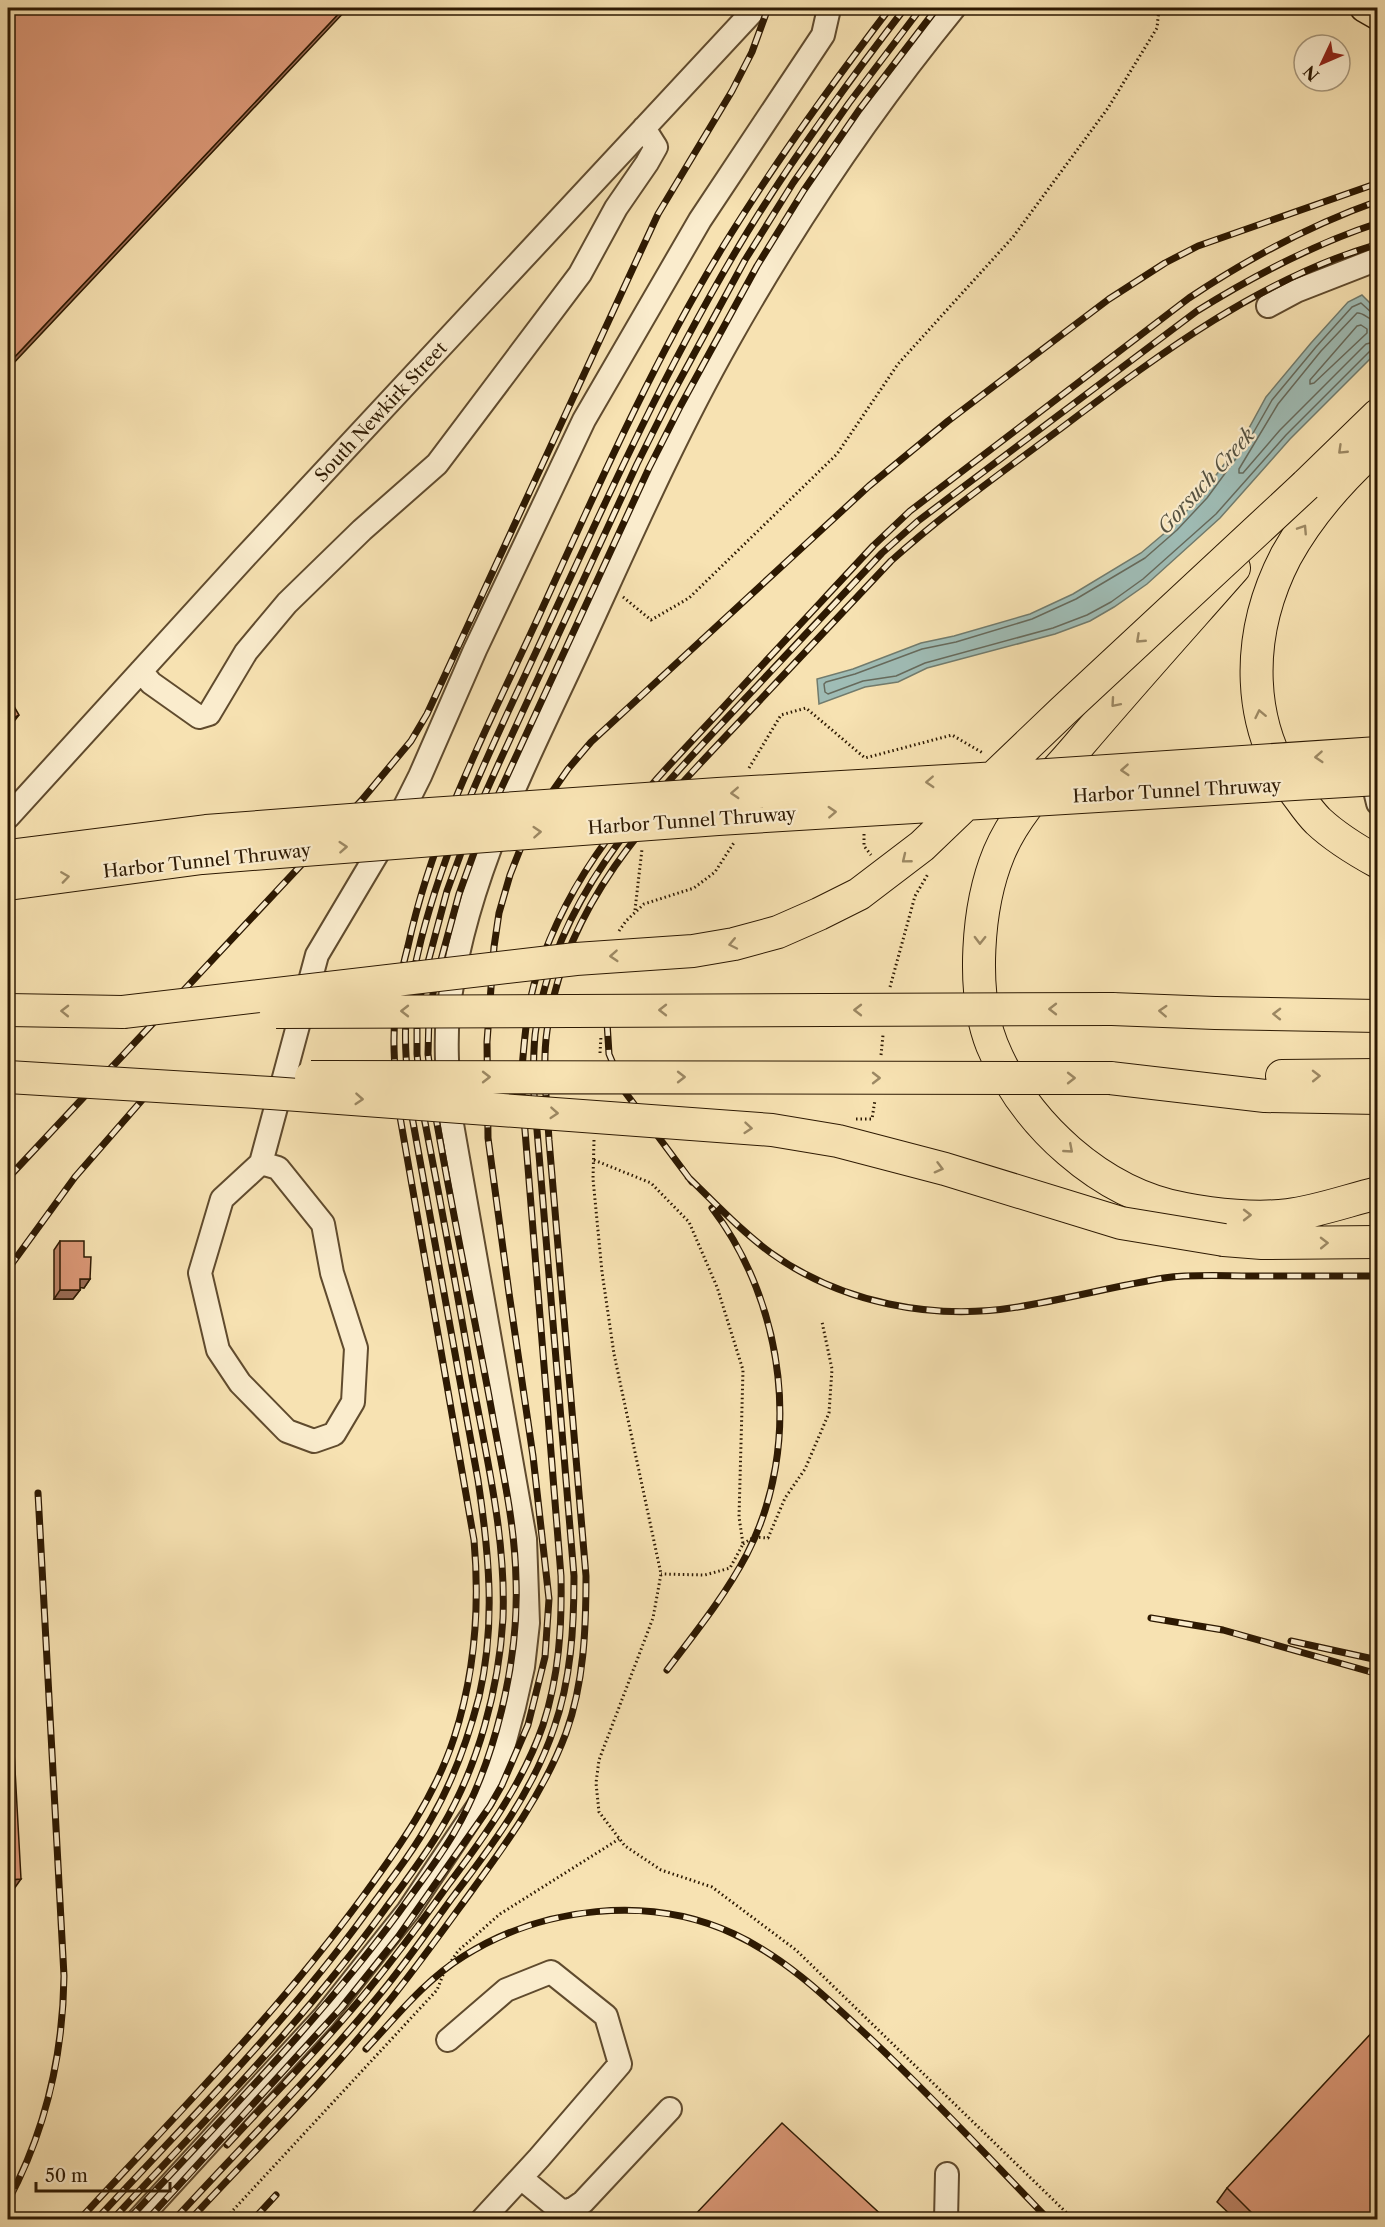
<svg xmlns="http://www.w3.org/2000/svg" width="1385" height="2227" font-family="'Libre Caslon Text',serif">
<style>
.water{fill:#9fbcb5;stroke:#717b6d;stroke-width:1.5}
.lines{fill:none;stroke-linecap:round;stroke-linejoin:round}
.shore{stroke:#666a5c;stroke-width:1.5}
.minor-casing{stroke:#604b2e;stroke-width:26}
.major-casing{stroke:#2d1902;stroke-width:30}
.highway-casing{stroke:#2d1902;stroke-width:34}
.path{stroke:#2d1902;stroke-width:3;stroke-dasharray:1.5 3;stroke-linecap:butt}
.minor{stroke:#faeccd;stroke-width:22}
.major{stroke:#f7e2b2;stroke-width:27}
.highway{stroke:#f7e2b2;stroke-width:32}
.rail-casing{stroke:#2d1902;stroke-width:7}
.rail{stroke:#faeccd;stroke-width:4.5;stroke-dasharray:14;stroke-linecap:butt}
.highway-bridge-casing{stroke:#2d1902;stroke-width:34;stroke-linecap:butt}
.highway-bridge{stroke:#f7e2b2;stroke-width:32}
.wall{fill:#bc8265;stroke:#2d1902;stroke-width:1.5}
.shaded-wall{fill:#996a53;stroke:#2d1902;stroke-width:1.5}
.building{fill:#db9776;stroke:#2d1902;stroke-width:1.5}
.oneway{stroke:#9c8863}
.labels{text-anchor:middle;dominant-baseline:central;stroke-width:4.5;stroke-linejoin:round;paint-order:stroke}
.street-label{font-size:18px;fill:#2d1902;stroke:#faeccd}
.water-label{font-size:20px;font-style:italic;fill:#555241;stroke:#faeccd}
</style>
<rect width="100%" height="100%" fill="#f7e2b2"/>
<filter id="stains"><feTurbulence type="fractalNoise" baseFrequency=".00333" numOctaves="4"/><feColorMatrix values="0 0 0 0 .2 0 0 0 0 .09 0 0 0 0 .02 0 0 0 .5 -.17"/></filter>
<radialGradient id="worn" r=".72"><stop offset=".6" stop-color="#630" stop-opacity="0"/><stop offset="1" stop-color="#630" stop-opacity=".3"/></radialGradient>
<path class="water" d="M1362 295 1377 310V352L1290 439 1220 518 1147 584 1114 607 1090 621 1055 634 927 668 898 682 865 687 819 704 817 679 853 669 921 643 954 636 1030 614 1073 594 1141 553 1173 526 1202 494 1243 439 1266 397 1311 343 1348 302Z"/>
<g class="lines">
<path class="shore" d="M1378 314 1372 313 1361 303 1352 307 1316 347 1272 400 1248 442 1207 498 1177 530 1145 558 1076 599 1032 619 956 642 922 649 855 674 826 682 824 684 825 692 828 694 863 681 896 676 925 663 1053 628 1087 615 1111 602 1143 579 1216 514 1286 435 1371 350 1378 348
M1378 321C1369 321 1364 312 1357 313L1321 351 1278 404 1239 469V473H1243L1280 430 1366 344 1378 341
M1361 325 1367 329V333L1314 383 1310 384V380L1357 326Z"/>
<g class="minor-casing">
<path id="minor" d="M1268 306 1296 291 1378 259
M141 671 151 683 199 717 209 714 246 652 287 603 362 530 437 464 580 274 616 208 647 163 656 147 644 128
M1377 766C1371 777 1375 791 1378 803
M8 817 244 558 756 8
M261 1163 278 1168 323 1224 332 1273 356 1348 353 1402 334 1434 314 1441 287 1431 240 1383 218 1350 200 1273 222 1199 261 1163 317 955 402 812 420 776 475 650 584 420 700 220 823 35 828 13V8
M448 2040 506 1990 551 1972 606 2016 620 2064 539 2158 482 2220
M521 2178 560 2210 570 2211 583 2202 670 2109
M138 2220 324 2017 408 1911 483 1799 501 1755 514 1707 523 1667 528 1623 525 1539 450 1113C448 1080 445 1047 448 1014 463 877 531 754 587 631 632 533 675 435 728 341 794 224 869 112 954 8
M946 2220 947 2174"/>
</g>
<g class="major-casing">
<path id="major" d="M1364 8 1378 16"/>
</g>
<g class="highway-casing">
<path id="highway" d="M1368 454C1337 483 1307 518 1286 556 1245 635 1244 729 1301 800 1306 807 1312 815 1318 821 1336 838 1356 850 1378 862
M1288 505 1306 485 1378 415
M1234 568C1182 627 1129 686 1078 746 1049 780 1016 812 999 853 977 906 971 992 992 1045 1024 1124 1101 1194 1185 1209 1215 1215 1257 1219 1288 1215 1316 1212 1349 1200 1378 1193
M1112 1009 1215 1013 1378 1016
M8 1010 123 1012
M1282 1076 1378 1075
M1110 1078 1265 1096 1378 1098
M1224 1240 1262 1243 1378 1242"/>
</g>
<path class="path" d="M623 597 651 620 689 598 837 454 898 364 1013 237 1108 108 1157 28 1159 8
M749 768 781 715 806 708 865 758 952 735 983 753
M864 834V846L871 855
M635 910 642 849
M619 931 626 921 644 904 694 888 715 872 735 841
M890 987 915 896 928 874
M600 1053 601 1036
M881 1055 883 1035
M856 1119H872L875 1100
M594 1140 593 1179 602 1272 614 1354 661 1574 653 1618 599 1760 596 1783 599 1812 625 1846 661 1870 712 1887 796 1950 1074 2220
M594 1160 651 1183 689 1222 717 1287 743 1370 739 1517 743 1544 730 1568 705 1575 661 1574
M743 1544 754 1537 768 1538 785 1498 805 1469 829 1413 832 1369 822 1322
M224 2220 437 1990 445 1970 458 1951 500 1914 619 1839"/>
<use href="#minor" class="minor"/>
<use href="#major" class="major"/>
<use href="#highway" class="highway"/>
<g class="rail-casing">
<path id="rail" d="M607 1022 609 1054 625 1092 692 1182
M688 1177C715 1203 741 1231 771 1253 841 1303 933 1321 1018 1307 1067 1299 1115 1286 1164 1278 1193 1274 1222 1276 1251 1276 1293 1276 1335 1276 1378 1276
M8 1178 361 801 411 741 427 714 658 214 732 91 752 52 768 8
M8 1269 75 1177 143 1099
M1151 1618 1223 1630 1378 1674
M1291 1641 1378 1660
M667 1670C695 1633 725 1596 747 1554 803 1445 785 1304 712 1208
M366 2049C396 2017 425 1980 464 1956 542 1907 649 1894 734 1934 788 1959 831 2002 874 2042 934 2099 991 2160 1049 2220
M227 2145C274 2094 324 2044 368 1990 396 1956 422 1921 448 1885 485 1836 523 1783 543 1725 559 1676 562 1627 561 1576L521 1081C524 1045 526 1009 537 974 573 863 642 794 719 712 770 656 822 601 873 546L910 511 1189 298C1249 258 1310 225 1378 201
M8 2201C46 2130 63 2056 64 1976L38 1493
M79 2220C177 2114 279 2011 364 1895 400 1846 435 1796 454 1738 475 1673 480 1608 474 1540L399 1111C396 1080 392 1049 395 1018 396 994 402 969 408 946 433 831 488 726 537 620 595 493 651 365 724 245 775 162 831 85 890 8
M96 2220C189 2120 286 2023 366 1913 389 1882 413 1852 431 1819 453 1781 468 1739 479 1697 496 1624 489 1553 478 1480L411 1111C408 1080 404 1050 406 1019 408 992 415 966 421 940 449 830 501 728 548 626 606 500 663 375 733 256 784 169 844 87 905 8
M112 2220C206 2119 304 2021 385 1909 405 1882 425 1856 442 1827 478 1766 499 1689 503 1618 506 1541 488 1464 474 1389 458 1296 441 1204 423 1112L417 1054V1017L423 981 447 891 472 823 498 765 637 464 669 400 745 260 793 183 849 103 921 8
M128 2220C220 2120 316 2024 397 1915 416 1888 437 1862 454 1833 495 1763 519 1661 516 1580 515 1522 501 1464 491 1407 473 1309 452 1211 435 1112L428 1054 429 1017 435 982 459 894 483 828 649 468 681 405 757 266 804 190 859 110 937 8
M147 2220 341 2008 398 1937 490 1806 502 1785 528 1725 545 1657 549 1599 533 1456 509 1293 488 1138 487 1042 494 947 499 913 510 875 525 837 545 802 568 769 591 742 869 486 948 421 1109 299 1165 263 1198 246 1378 183
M174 2220C241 2147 312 2076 376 1999 403 1967 427 1932 452 1898 492 1846 533 1791 554 1728 571 1679 574 1628 574 1576L533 1082C534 1065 533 1046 536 1028 556 899 641 810 726 719 778 664 830 609 882 553L918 521 1197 311C1255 275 1314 244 1378 223
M190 2220C256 2149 326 2080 386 2005 412 1973 436 1940 460 1907 500 1852 542 1797 566 1733 584 1683 586 1629 586 1576L549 1140C547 1104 542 1066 547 1031 565 900 658 808 744 717 793 665 842 613 891 561 943 514 1000 474 1056 432 1156 357 1256 280 1378 244
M253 2220 276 2195"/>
</g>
<use href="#rail" class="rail"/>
<g class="highway-bridge-casing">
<path id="highway-bridge" d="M8 856 206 831 430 814 718 794 1016 777 1378 753
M8 884 202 858 433 840 718 819 1378 779
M123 1012 576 959 693 951 734 944 778 932 819 914 859 894 922 846 1063 711 1306 485
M276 1012 1112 1009
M8 1077 271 1093 772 1130 838 1141 945 1169 1121 1223 1224 1240
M311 1077 1110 1078"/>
</g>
<use href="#highway-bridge" class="highway-bridge"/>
</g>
<path class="wall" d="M60 1241 84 1257 90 1279 84 1288 80 1287V1290L73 1299H54V1250Z
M1227 2188 1377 2220H1236L1217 2202Z"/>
<path class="shaded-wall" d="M344 8H348L8 369V364Z
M19 715 12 724 8 727V721Z
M80 1279H90L84 1288 74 1287Z
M60 1290H80L73 1299H54Z
M21 1879 9 1896H8V1880Z"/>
<path class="building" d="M8 8H344L8 364Z
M8 696 19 715 8 721Z
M60 1241H84V1257H91L90 1279H80V1290H60Z
M8 1643 10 1683H8Z
M8 1715H12L21 1879 8 1880Z
M1377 2027V2220H1259L1227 2188Z
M782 2123 887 2220H690Z"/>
<defs><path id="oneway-chevron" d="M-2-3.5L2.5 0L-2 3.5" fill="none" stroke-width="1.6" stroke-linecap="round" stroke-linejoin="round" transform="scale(1.5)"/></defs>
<g class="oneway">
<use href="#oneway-chevron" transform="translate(1342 450) rotate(136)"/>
<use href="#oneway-chevron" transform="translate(1303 529) rotate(-57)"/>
<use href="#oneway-chevron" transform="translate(1140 639) rotate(137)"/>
<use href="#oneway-chevron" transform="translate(1115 703) rotate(131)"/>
<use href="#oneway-chevron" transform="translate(1260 714) rotate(-102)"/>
<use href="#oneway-chevron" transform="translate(1319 757) rotate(176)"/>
<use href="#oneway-chevron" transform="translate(1125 770) rotate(176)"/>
<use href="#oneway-chevron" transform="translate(930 782) rotate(177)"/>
<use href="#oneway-chevron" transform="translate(735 793) rotate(177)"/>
<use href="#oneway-chevron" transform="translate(832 812) rotate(-3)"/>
<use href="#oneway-chevron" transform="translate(537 832) rotate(-4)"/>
<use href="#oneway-chevron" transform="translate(343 847) rotate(-4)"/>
<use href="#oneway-chevron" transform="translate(906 859) rotate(141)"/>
<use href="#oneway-chevron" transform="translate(65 877) rotate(-8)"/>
<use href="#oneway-chevron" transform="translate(980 940) rotate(91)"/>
<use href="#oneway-chevron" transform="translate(733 944) rotate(168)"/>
<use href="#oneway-chevron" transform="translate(614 956) rotate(176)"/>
<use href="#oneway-chevron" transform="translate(1053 1009) rotate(180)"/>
<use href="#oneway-chevron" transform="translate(663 1010) rotate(180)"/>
<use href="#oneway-chevron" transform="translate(858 1010) rotate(180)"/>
<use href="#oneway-chevron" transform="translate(65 1011) rotate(-179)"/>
<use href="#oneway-chevron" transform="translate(405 1011) rotate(180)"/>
<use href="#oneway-chevron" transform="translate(1163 1011) rotate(-177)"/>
<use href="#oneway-chevron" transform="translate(1277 1014) rotate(-179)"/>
<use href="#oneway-chevron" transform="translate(1316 1076) rotate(-1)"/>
<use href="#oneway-chevron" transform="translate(486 1077)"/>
<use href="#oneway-chevron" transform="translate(681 1077)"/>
<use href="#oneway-chevron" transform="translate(876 1078)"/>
<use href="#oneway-chevron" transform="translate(1071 1078)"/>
<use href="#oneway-chevron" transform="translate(359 1099) rotate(4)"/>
<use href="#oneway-chevron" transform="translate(554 1113) rotate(4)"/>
<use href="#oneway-chevron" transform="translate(748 1128) rotate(5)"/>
<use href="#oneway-chevron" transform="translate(1069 1149) rotate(41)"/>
<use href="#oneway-chevron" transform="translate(939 1168) rotate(15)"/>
<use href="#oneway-chevron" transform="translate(1247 1215)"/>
<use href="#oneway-chevron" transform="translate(1324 1243) rotate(-1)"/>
</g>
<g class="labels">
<g class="street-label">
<text transform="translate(381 412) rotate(-47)">South Newkirk Street</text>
<text transform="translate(1177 791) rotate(-3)">Harbor Tunnel Thruway</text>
<text transform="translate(692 821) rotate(-4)">Harbor Tunnel Thruway</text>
<text transform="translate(207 861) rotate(-6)">Harbor Tunnel Thruway</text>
</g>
<g class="water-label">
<text transform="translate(1206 481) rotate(-48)">Gorsuch Creek</text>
</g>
</g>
<rect width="1385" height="2227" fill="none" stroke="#f7e2b2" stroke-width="30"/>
<rect x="9" y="9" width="1367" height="2209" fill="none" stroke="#2d1902" stroke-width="3"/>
<rect x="15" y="15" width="1355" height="2197" fill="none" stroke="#2d1902" stroke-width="1.5"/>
<g transform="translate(1322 63) rotate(226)"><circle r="28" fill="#faeccd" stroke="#a8987c" stroke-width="1.5"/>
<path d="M0-4.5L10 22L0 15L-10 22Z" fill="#8f2418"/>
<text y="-9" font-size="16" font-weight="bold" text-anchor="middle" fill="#2d1902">N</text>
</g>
<path d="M36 2182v9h134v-9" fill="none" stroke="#2d1902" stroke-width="3"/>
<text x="45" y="2182" font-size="18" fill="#2d1902" stroke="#faeccd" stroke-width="4.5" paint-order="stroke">50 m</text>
<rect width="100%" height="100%" filter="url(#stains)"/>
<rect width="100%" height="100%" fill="url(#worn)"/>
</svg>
